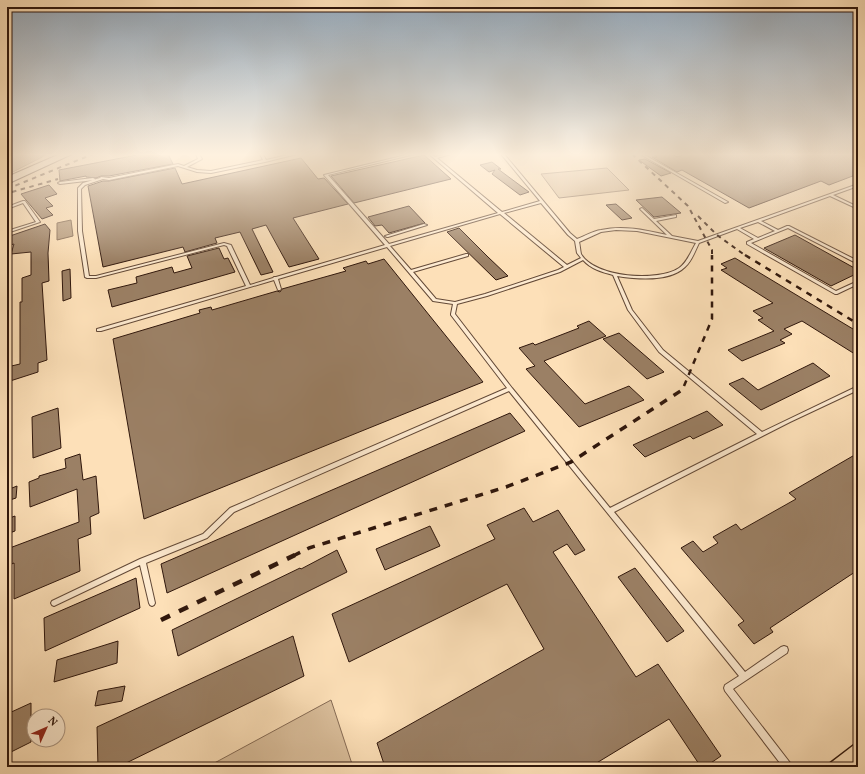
<svg xmlns="http://www.w3.org/2000/svg" width="865" height="774" font-family="Vollkorn,serif">
<style>
.green{fill:#dabe9b;stroke:#856a54}
.water{fill:#b79c7e;stroke:#816750}
.building{fill:#9b8065;stroke:#30170c}
.lines{fill:none;stroke-linecap:round;stroke-linejoin:round}
.lane-casing{stroke:#634937;stroke-width:2}
.secondary-casing{stroke:#30170c;stroke-width:2}
.path{stroke:#30170c;stroke-width:1.5;stroke-dasharray:2 1.5;stroke-linecap:butt}
.lane{fill:#feebd1;fill-rule:evenodd}
.secondary{fill:#feebd1;fill-rule:evenodd}
.tram{stroke:#30170c;stroke-width:1.5}
.rail-far3{stroke:#30170c;stroke-width:2;stroke-dasharray:4.5 4.5;stroke-linecap:butt}
.rail-far2{stroke:#30170c;stroke-width:2.5;stroke-dasharray:6 6;stroke-linecap:butt}
.rail-far1{stroke:#30170c;stroke-width:3.5;stroke-dasharray:8 8;stroke-linecap:butt}
.rail{stroke:#30170c;stroke-width:4.5;stroke-dasharray:10 10;stroke-linecap:butt}
</style>
<rect width="100%" height="100%" fill="#fde0b8"/>
<filter id="stains"><feTurbulence type="fractalNoise" baseFrequency=".005" numOctaves="4"/><feColorMatrix values="0 0 0 0 .2 0 0 0 0 .09 0 0 0 0 .02 0 0 0 .5 -.17"/></filter>
<radialGradient id="worn" r=".72"><stop offset=".6" stop-color="#630" stop-opacity="0"/><stop offset="1" stop-color="#630" stop-opacity=".3"/></radialGradient>
<path class="green" d="M607 168 629 190 559 198 541 174Z
M331 700 353 767H207Z"/>
<path class="water" d="M7 154H48L7 175Z
M71 220 73 236 57 240V223Z"/>
<path class="building" d="M142 154H168L173 164 109 176H101L96 178 86 177V176L60 181 59 170Z
M653 154H672L677 157 685 154H858V174L829 185 821 181 749 208 682 170 677 172 652 157H657Z
M424 155 451 179 354 203 331 176Z
M301 158 318 179 324 178 348 204 293 218 319 259 289 267 266 225 252 229 273 272 261 275 240 232 215 238 217 243 185 252 183 247 103 267 88 186 103 181H109L175 168 182 184Z
M645 159 671 173 661 176 639 160Z
M492 162 501 169H498L529 192 520 195 492 174 495 170 489 172 480 165Z
M49 185 57 194 45 198 53 206 46 208 53 215 42 219 21 194Z
M662 197 681 213 654 217 636 200Z
M616 204 632 218 622 220 606 205Z
M409 206 425 223 389 233 382 225 375 226 368 217Z
M45 224 50 230 48 253 49 281 42 283 47 360 38 363V372L7 382V367L20 364V302H22V278L31 275V252L11 254 14 244 7 246V237Z
M459 228 488 257 508 276 496 280 447 232Z
M795 235 858 270V273L831 286 764 248Z
M219 248 224 259 228 258 235 272 112 307 108 290 137 283 136 277 172 267 174 273 192 268 187 256Z
M735 258 858 332V356L802 321 784 329 792 334 780 340 785 343 742 361 728 350 774 331 758 320 763 318 753 311 773 303 721 270 727 268 721 264Z
M384 259 483 382 144 519 113 339 200 313 199 310 211 307 212 310 277 291 280 292 282 289 346 271 343 268 366 261 368 264Z
M70 269 71 298 63 301 62 271Z
M589 321 606 336 544 361 585 404 629 386 644 400 579 427 526 369 535 366 519 348 533 343 535 345 579 328 577 326Z
M619 333 664 372 647 379 603 339Z
M813 363 830 376 761 410 729 384 743 378 758 390Z
M58 408 61 448 33 458 32 417Z
M707 411 723 425 693 439 690 436 645 457 633 445Z
M510 413 525 431 167 593 161 564Z
M858 453V570L770 628 773 632 754 644 738 625 744 621 681 548 693 541 703 552 718 543 713 537 736 524 741 530 796 499 789 493Z
M80 454 83 480 96 476 99 513 90 517 91 534 78 539 80 571 14 599V563L7 566V549L79 522 77 489 30 507 29 482 39 478V476L66 468 65 459Z
M17 486 16 498 7 501V490Z
M524 508 533 522 558 510 585 550 575 555 567 544 553 552 636 677 658 664 721 756 705 767H701L669 719 590 767H385L377 743 544 649 507 584 349 662 332 614 495 539 487 525Z
M15 516V531L7 534V519Z
M430 526 440 546 385 570 376 549Z
M337 550 347 572 178 656 172 630 300 568 301 569Z
M635 568 684 631 667 642 618 577Z
M136 578 140 608 45 651 44 618Z
M293 636 304 676 118 767H98L97 727Z
M118 641 117 663 54 682 57 660Z
M125 686 122 701 95 706 98 691Z
M31 703V742L7 754V714Z"/>
<g class="lines">
<g class="lane-casing">
<path id="lane" d="M196 154H199L202 159 187 167 197 170 211 171 263 160 260 154H263L266 160 292 154H297L265 162 211 173 197 172 178 166 109 180 103 179 85 185 81 189 82 231 89 276H96L224 243 231 245 250 285 273 278 274 277H276L385 245 324 175 410 154H415L328 175 389 244 498 213 429 154H432L435 157 446 154H451L437 158 502 212 540 201 501 154H504L570 233 577 239C585 236 593 231 601 230 623 225 645 230 667 235L641 210 640 209 642 208 654 219 676 215V217L656 221 672 236 698 241 858 184V186L833 195 858 207V209L830 196 761 221 778 230 787 226H789L858 261V264L788 228 751 243 836 291 858 281V284L837 294H835L747 244V242L754 239 737 229 699 243C695 251 692 261 685 267 670 282 636 279 617 276L632 310 663 350 762 432 858 386V390L790 422 614 512 745 672 781 647 784 646 787 647 788 650 787 653 733 689 791 764 792 767H783L725 691 724 688 725 685 739 676 509 391 234 512 207 538 146 563 155 603 154 605 152 606 150 605 149 603 140 565 56 605 54 606 52 605 51 603 52 601 140 559 203 534 230 508 507 388 451 315V314L453 304 433 301 387 247 278 279 281 289 280 290H278L274 280 101 331H97V329L246 286 227 246 224 245 96 278H87L85 277 78 231V188L83 183 100 178 101 177 109 178 178 164 184 166 198 159ZM541 203 568 235 575 241 577 253 581 258 567 265 504 213ZM500 214 564 267 558 270 485 294 455 302 436 299 413 272 468 256V254H466L411 270 390 246ZM758 222 775 231 758 238 740 228ZM616 230 637 231 696 243C691 251 687 263 679 268 658 282 595 278 581 254 580 250 580 245 579 242L601 232ZM583 260C591 269 602 272 613 275L628 310 659 352 757 434 610 508 512 388 455 314 457 304 487 296 560 272Z
M640 154H643L728 202 725 203Z
M93 178 95 179 94 180 60 184 58 183 60 182Z
M23 201H25L40 222 7 233V231L36 222 23 203 7 209V207Z
M424 224 427 225 388 237H387L385 236Z"/>
</g>
<g class="secondary-casing">
<path id="secondary" d="M60 154H72L7 184V177Z"/>
</g>
<path class="path" d="M568 154 570 156"/>
<use href="#lane" class="lane"/>
<use href="#secondary" class="secondary"/>
<path class="tram" d="M824 767 858 741"/>
<path class="rail-far3" d="M632 154 688 206 712 250V256
M7 189 93 154
M12 192 58 179
M698 216 717 235 746 256"/>
<path class="rail-far2" d="M745 255 858 324
M684 386 712 319V255"/>
<path class="rail-far1" d="M293 556 309 548 506 487 571 462 682 390 684 385"/>
<path class="rail" d="M161 620 295 555"/>
</g>
<linearGradient id="sky" x2="0" y2="1"><stop stop-color="#94aabe"/><stop offset="0.59" stop-color="#fef1df"/><stop offset="1" stop-color="#fef1df" stop-opacity="0"/></linearGradient>
<rect width="865" height="262" fill="url(#sky)"/>
<rect width="865" height="774" fill="none" stroke="#fde0b8" stroke-width="24"/>
<rect x="8" y="8" width="849" height="758" fill="none" stroke="#30170c" stroke-width="2"/>
<rect x="12" y="12" width="841" height="750" fill="none" stroke="#30170c"/>
<g transform="translate(46 728) rotate(45)"><circle r="19" fill="#feebd1" stroke="#ac9682"/>
<path d="M0-3L7 15L0 10L-7 15Z" fill="#8f2418"/>
<text y="-6" font-size="11" font-weight="bold" text-anchor="middle" fill="#30170c">N</text>
</g>
<rect width="100%" height="100%" filter="url(#stains)"/>
<rect width="100%" height="100%" fill="url(#worn)"/>
</svg>
